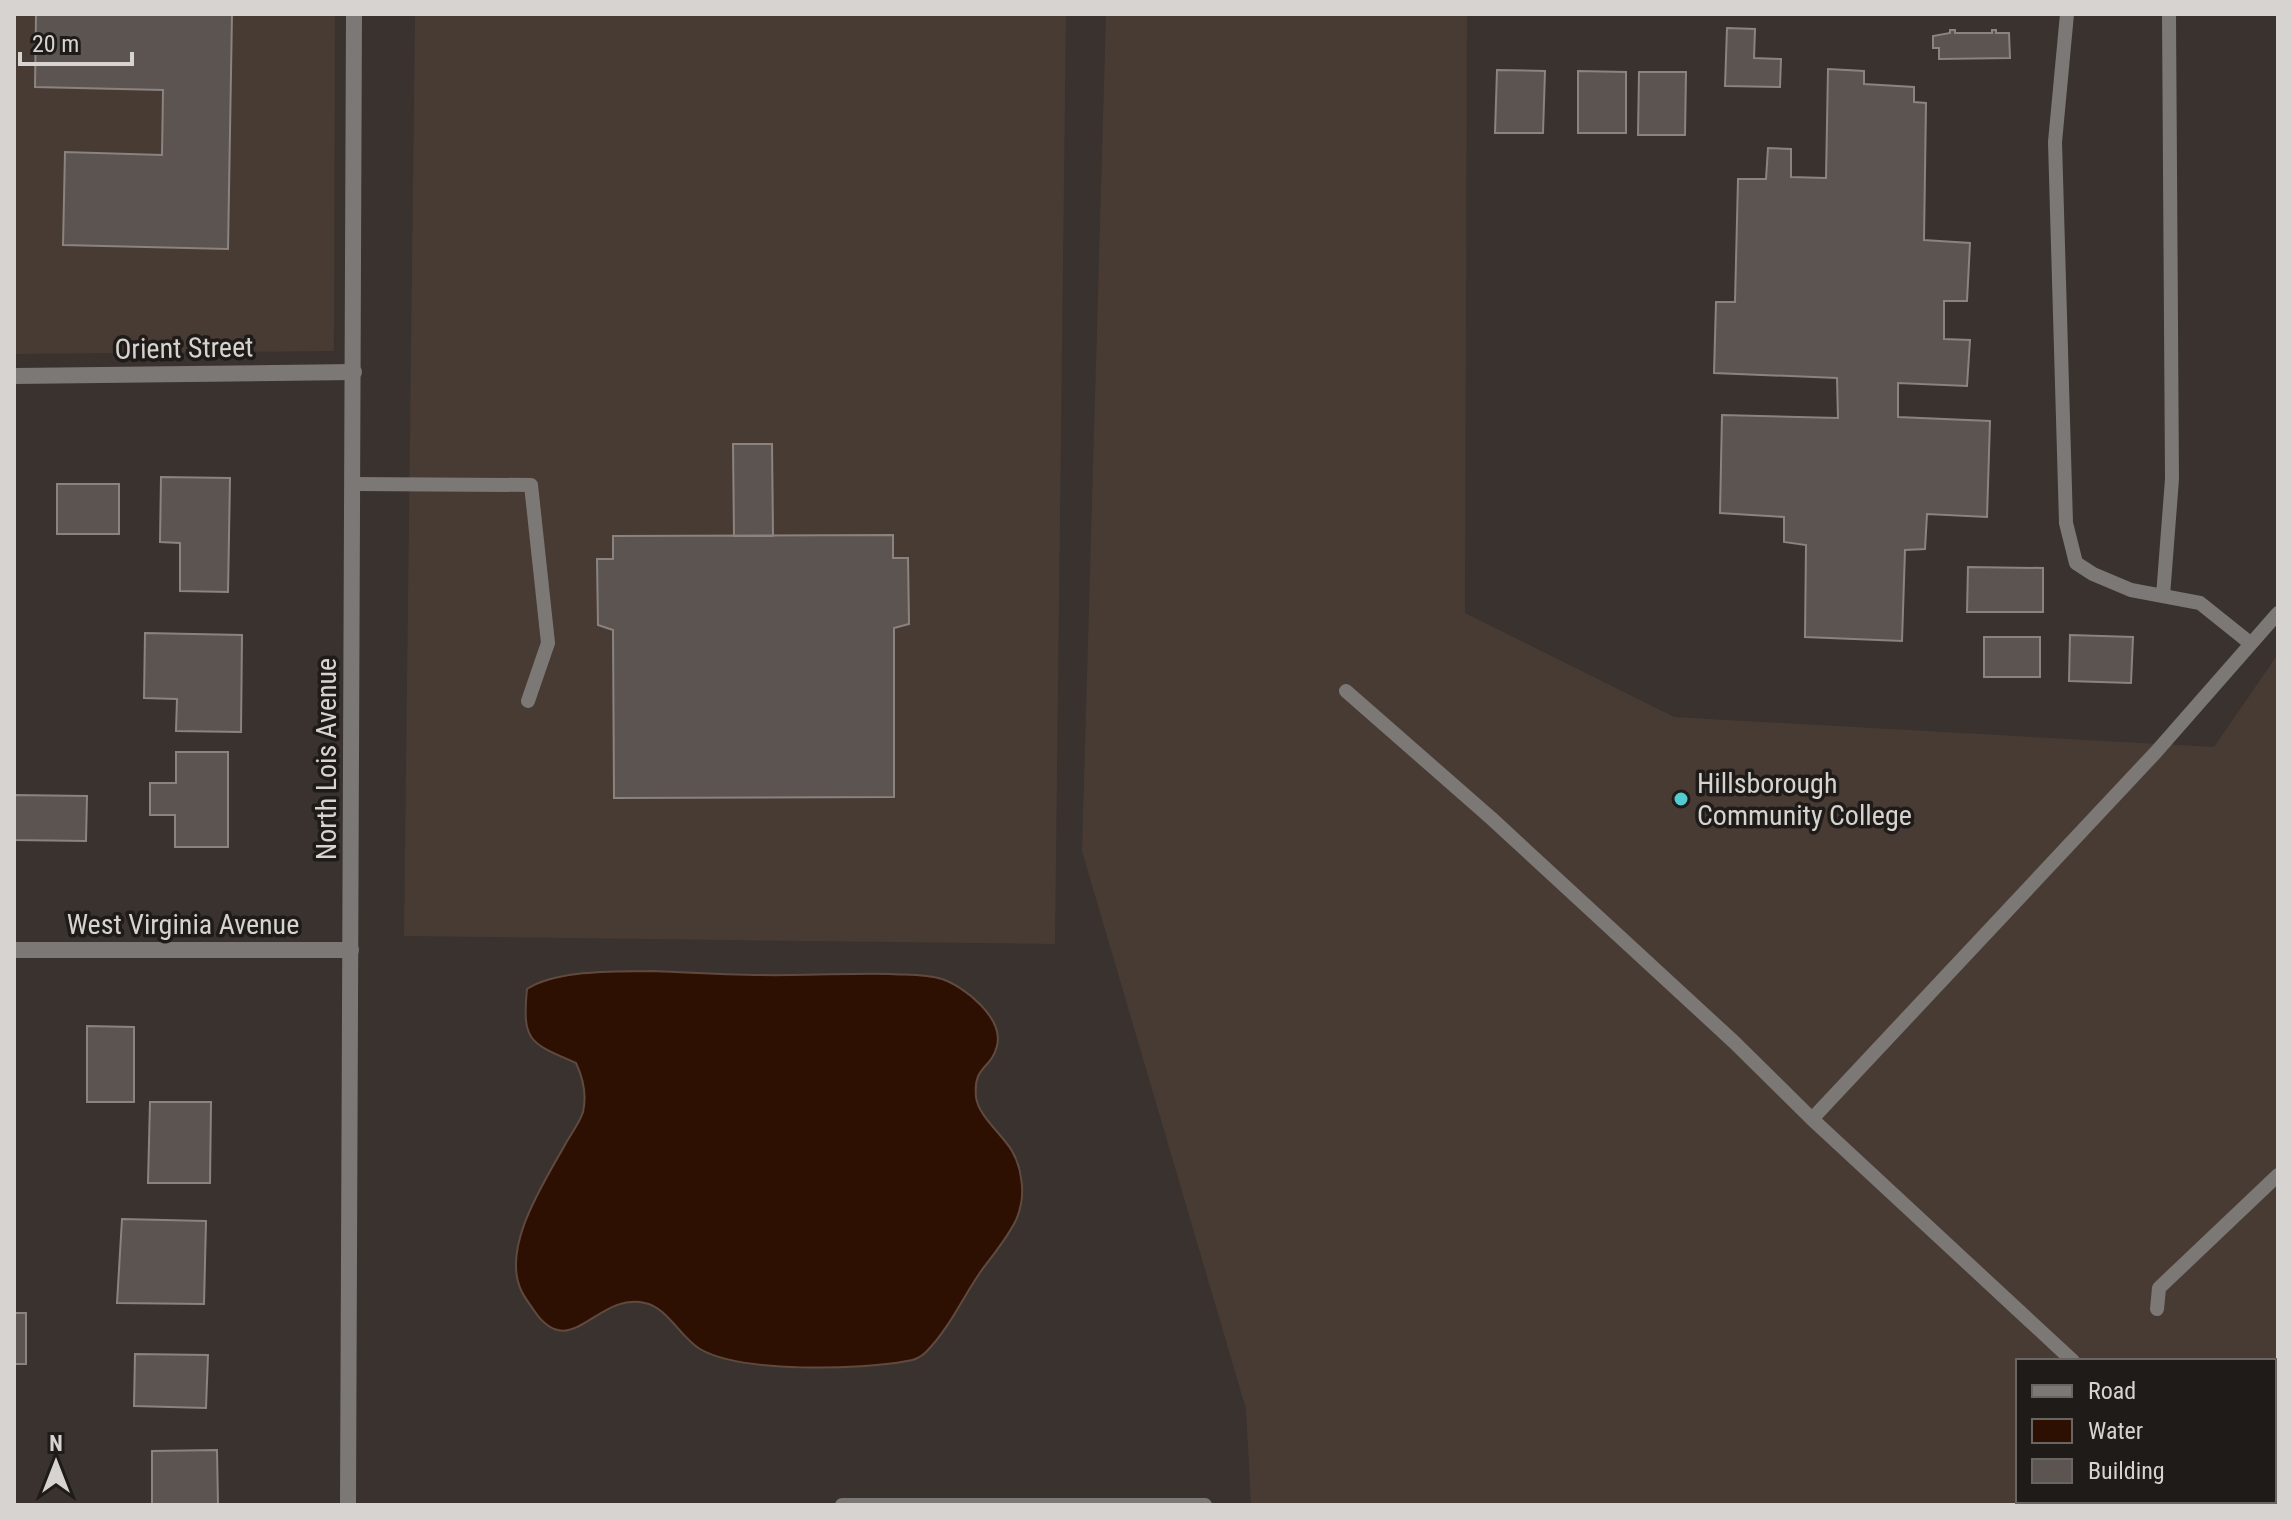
<svg xmlns="http://www.w3.org/2000/svg" width="2292" height="1519" font-family="'Roboto Condensed',sans-serif">
<style>
.built{fill:#483b34;fill-rule:evenodd}
.water{fill:#2d1001;stroke:#604a3f;stroke-width:2}
.building{fill:#5c5450;stroke:#8b837f;stroke-width:2}
.lines{fill:none;stroke-linecap:round;stroke-linejoin:round}
.service{stroke:#7c7876;stroke-width:14}
.minor{stroke:#7c7876;stroke-width:16}
.tertiary{stroke:#7c7876;stroke-width:16}
.poi-dot{fill:#52ccd0;stroke:#1e1b19;stroke-width:3}
.labels{text-anchor:middle;dominant-baseline:central;stroke-width:7;stroke-linejoin:round;paint-order:stroke}
.street-label{font-size:28px;fill:#d7d3d0;stroke:#1e1b19}
.poi-label{font-size:28px;fill:#d7d3d0;stroke:#1e1b19;text-anchor:start}
</style>
<rect width="100%" height="100%" fill="#39322e"/>
<path class="built" d="M14 14H335L334 351 14 354Z
M415 14H1066L1055 944 404 936Z
M1106 14H1467L1465 613 1674 717 2214 747 2278 654V1505H1251L1246 1409 1082 851ZM2018 1361H2274V1501H2018Z"/>
<path class="water" d="M652 971C698 973 744 976 790 975 824 975 857 973 891 974 908 975 926 974 942 979 965 987 1004 1018 997 1046 991 1070 973 1065 976 1097 978 1116 1003 1135 1012 1151 1016 1158 1020 1170 1021 1178 1024 1194 1022 1206 1016 1220 1007 1239 991 1257 979 1274 962 1299 948 1330 926 1352 921 1357 915 1360 907 1361 860 1370 741 1373 700 1349 680 1337 668 1308 645 1303 597 1291 570 1366 533 1309 529 1303 524 1297 521 1290 501 1246 545 1181 566 1143 571 1134 580 1122 583 1112 587 1095 583 1078 576 1063 529 1043 522 1041 527 989 557 969 617 972 652 971Z"/>
<path class="building" d="M36 14H232L228 249 63 245 65 152 162 155 163 90 35 87Z
M1727 28 1755 29 1754 58 1781 59 1780 87 1725 86Z
M1950 30H1955V33H1992V30H1996V33H2009L2010 58 1939 59V48H1933V36L1950 33Z
M1828 69 1864 71V84L1914 87V102L1926 103 1924 240 1970 243 1967 301H1944V339L1970 340 1967 386 1898 383V417L1990 421 1987 517 1927 514 1925 549 1905 550 1902 641 1805 637 1806 545 1784 542V517L1720 513 1722 415 1838 418 1837 378 1714 373 1716 302H1735L1738 179H1766L1768 148 1791 149V177L1826 178Z
M1497 70 1545 71 1543 133H1495Z
M1578 71 1626 72V133H1578Z
M1639 72H1686L1685 135H1638Z
M733 444H772L773 536H734Z
M161 477 230 478 228 592 180 591V543L160 542Z
M57 484H119V534H57Z
M893 535V558H908L909 624 894 628V797L614 798 613 630 598 625 597 559H613V536Z
M1968 567 2043 568V612H1967Z
M145 633 242 635 241 732 176 731 177 699 144 698Z
M2070 635 2133 637 2131 683 2069 681Z
M1984 637H2040V677H1984Z
M176 752H228V847H175V815H150V783H176Z
M14 795 87 796 86 841 14 840Z
M87 1026 134 1027V1102H87Z
M150 1102H211L210 1183H148Z
M122 1219 206 1221 204 1304 117 1303Z
M14 1313H26V1364H14Z
M135 1354 208 1355 206 1408 134 1406Z
M217 1450 218 1505H152V1451Z"/>
<g class="lines">
<path class="service" d="M2067 14 2055 142 2066 523 2076 563 2093 574 2131 590 2200 603 2250 643
M353 484 531 485 548 643 528 701
M2163 596 2172 479 2169 14
M1346 691 1491 818 1734 1042 1812 1119 2073 1361
M1812 1119 2156 752 2278 613
M2157 1309 2159 1288 2278 1175
M2222 1501 2226 1505
M842 1505H1205
M2090 1505 2103 1501"/>
<path class="minor" d="M14 376 354 372
M14 950H351"/>
<path class="tertiary" d="M348 1505 354 14"/>
</g>
<circle class="poi-dot" cx="1681" cy="799" r="8"/>
<g class="labels">
<g class="street-label">
<text transform="translate(184 348) rotate(-1)">Orient Street</text>
<text transform="translate(326 759) rotate(-90)">North Lois Avenue</text>
<text x="183" y="924">West Virginia Avenue</text>
</g>
<g class="poi-label">
<text x="1697" y="783">Hillsborough<tspan x="1697" dy="32">Community College</tspan></text>
</g>
</g>
<rect width="2292" height="1519" fill="none" stroke="#d7d3d0" stroke-width="32"/>
<rect x="2016" y="1359" width="260" height="144" fill="#1e1b19" stroke="#686562" stroke-width="2"/>
<rect x="2032" y="1385" width="40" height="12" fill="#7c7876" stroke="#686562" stroke-width="2"/>
<text x="2088" y="1399" font-size="24" fill="#d7d3d0">Road</text>
<rect x="2032" y="1419" width="40" height="24" fill="#2d1001" stroke="#686562" stroke-width="2"/>
<text x="2088" y="1439" font-size="24" fill="#d7d3d0">Water</text>
<rect x="2032" y="1459" width="40" height="24" fill="#5c5450" stroke="#686562" stroke-width="2"/>
<text x="2088" y="1479" font-size="24" fill="#d7d3d0">Building</text>
<g transform="translate(56 1463)" stroke="#1e1b19" stroke-width="6" paint-order="stroke">
<path d="M0-6L14 30L0 20L-14 30Z" fill="#d7d3d0"/>
<text y="-12" font-size="22" font-weight="bold" text-anchor="middle" fill="#d7d3d0">N</text>
</g>
<path d="M20 52v12h112v-12" fill="none" stroke="#d7d3d0" stroke-width="4"/>
<text x="32" y="52" font-size="24" fill="#d7d3d0" stroke="#1e1b19" stroke-width="6" paint-order="stroke">20 m</text>
</svg>
